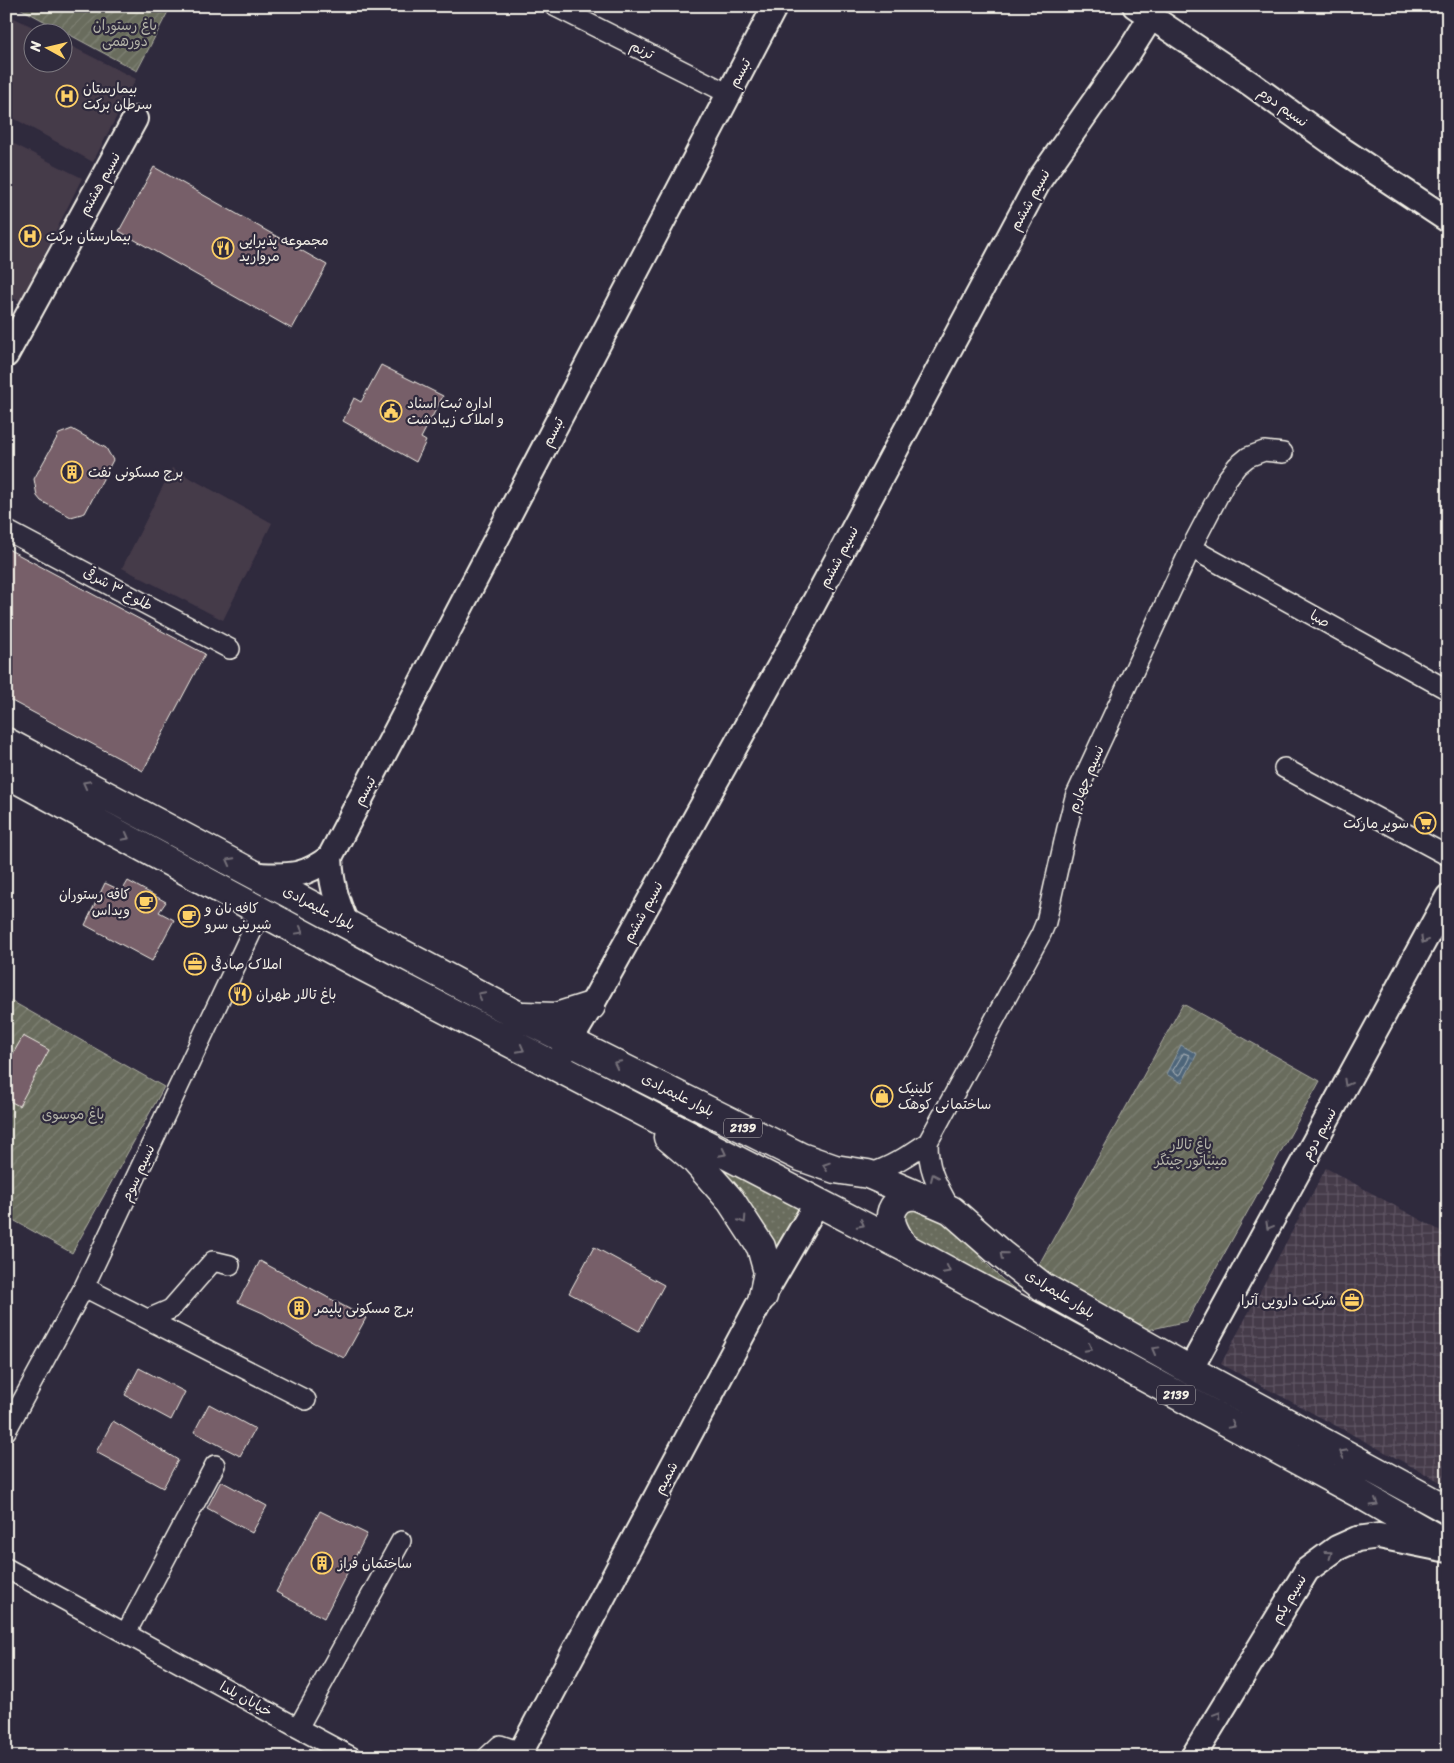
<svg xmlns="http://www.w3.org/2000/svg" width="1454" height="1763" font-family="Sriracha,'Playpen Sans Arabic',sans-serif">
<style>
.built{fill:#453a4a}
.industrial{fill:url(#industrial-grid)}
.grass{fill:url(#grass-dots);stroke:#aeaea2}
.garden{fill:url(#garden-furrows);stroke:#aeaea2}
.water{fill:url(#water-waves);stroke:#909da6}
.lines{fill:none;stroke-linecap:round;stroke-linejoin:round}
.shore{stroke:#b2b9bc;stroke-width:1}
.building{fill:#775f69;stroke:#f4f1e8}
.minor-casing{stroke:#f4f1e8;stroke-width:22}
.tertiary-casing{stroke:#f4f1e8;stroke-width:28}
.primary-casing{stroke:#f4f1e8;stroke-width:31}
.minor{stroke:#2f2a3d;stroke-width:19}
.tertiary{stroke:#2f2a3d;stroke-width:24}
.primary{stroke:#2f2a3d;stroke-width:28}
.oneway{stroke:#747079}
.labels{text-anchor:middle;dominant-baseline:central;stroke-width:4.5;stroke-linejoin:round;paint-order:stroke}
.shield{fill:#2f2a3d;stroke:#b9b5b5;stroke-width:1}
.shield-label{font-size:12px;font-weight:bold;fill:#f4f1e8}
.park-label{font-size:14px;fill:#b5b5a9;stroke:#2f2a3d}
.street-label{font-size:14px;fill:#f4f1e8;stroke:#2f2a3d}
.poi-label{font-size:14px;fill:#f4f1e8;stroke:#2f2a3d;text-anchor:start}
</style>
<defs>
<pattern id="industrial-grid" width="8" height="8" patternUnits="userSpaceOnUse" patternTransform="scale(1.25)"><rect width="8" height="8" fill="#453a4a"/><path d="M0 4h8M4 0v8" fill="none" stroke="#605764"/></pattern>
<pattern id="grass-dots" width="8" height="8" patternUnits="userSpaceOnUse" patternTransform="scale(1.25)"><rect width="8" height="8" fill="#696c5d"/><path d="M2 2h.1M6 6h.1" fill="none" stroke="#7f8174" stroke-width="1.8" stroke-linecap="round"/></pattern>
<pattern id="garden-furrows" width="10" height="10" patternUnits="userSpaceOnUse" patternTransform="scale(1.25)"><rect width="10" height="10" fill="#696c5d"/><path d="M-1 1l2-2M0 10L10 0M9 11l2-2" fill="none" stroke="#7f8174"/></pattern>
<pattern id="water-waves" width="16" height="10" patternUnits="userSpaceOnUse" patternTransform="scale(1.25)"><rect width="16" height="10" fill="#4e657a"/><path d="M0 5q4-4 8 0t8 0" fill="none" stroke="#687c8d"/></pattern>
</defs>
<rect width="100%" height="100%" fill="#2f2a3d"/>
<filter id="ink" filterUnits="userSpaceOnUse"><feTurbulence type="fractalNoise" baseFrequency=".02" numOctaves="2"/><feDisplacementMap in="SourceGraphic" scale="10" xChannelSelector="R" yChannelSelector="G"/><feConvolveMatrix kernelMatrix="1 2 1 2 8 2 1 2 1" color-interpolation-filters="sRGB"/></filter>
<g filter="url(#ink)">
<path class="built" d="M6 14 43 32H32V62H62L63 42 136 79 93 162 6 114Z
M6 140 82 178 21 302 6 295Z
M172 468 272 523 223 620 122 568Z"/>
<path class="industrial" d="M1326 1168 1448 1235V1486L1221 1364Z"/>
<path class="grass" d="M695 1149 801 1206 776 1254Z
M936 1203 983 1260 1002 1279 1026 1298 904 1233 900 1210Z"/>
<path class="garden" d="M16 6H171L137 71Z
M6 998 164 1087 72 1253 6 1216Z
M1183 1004 1320 1081 1187 1321 1148 1330 1037 1268Z"/>
<path class="water" d="M1181 1045 1197 1054 1182 1083 1166 1074Z"/>
<g class="lines">
<path class="shore" d="M1184 1053 1189 1055V1058L1181 1074 1178 1075 1174 1073 1173 1071Z"/>
</g>
<path class="building" d="M154 167 327 265 292 329 119 231Z
M381 365 443 396 421 438 426 441 416 462 343 421 354 398 361 402Z
M72 429 106 448 113 460 85 513 71 517 41 501 37 496 34 479 59 434Z
M6 548 205 654 143 771 6 698Z
M128 881 166 902 159 912 174 920 152 961 85 925 105 883 122 891Z
M23 1036 49 1050 19 1106 6 1099V1066Z
M594 1247 664 1285 639 1331 569 1293Z
M260 1261 366 1318 344 1358 314 1343 263 1313 238 1302Z
M139 1368 185 1392 171 1420 125 1395Z
M209 1404 255 1429 240 1456 194 1432Z
M113 1421 178 1460 163 1488 96 1452Z
M221 1481 267 1506 252 1533 207 1508Z
M320 1511 367 1534 324 1618 276 1592Z"/>
<g class="lines">
<g class="minor-casing">
<path id="minor" d="M554 6 729 94
M6 530 230 649
M1191 548 1448 690
M1284 768 1448 856
M928 1142C928 1172 937 1184 951 1210
M868 1174C891 1167 909 1155 928 1142L1041 934 1046 922 1067 828 1075 797 1191 548 1227 479 1237 466 1248 457 1264 451 1283 453
M84 1287 306 1400
M148 1319 171 1309 213 1261 230 1265
M6 1431 84 1287 262 910
M6 1568 298 1728 401 1541
M126 1633 215 1465
M298 1728 352 1757
M487 1757 500 1745 521 1752"/>
</g>
<g class="tertiary-casing">
<path id="tertiary" d="M1135 6 1251 84 1344 151 1448 220
M6 355 135 119
M330 857C331 882 336 900 346 923
M256 875C289 876 303 878 330 857L775 6
M555 1067 591 1006 792 644 1040 179 1129 52 1151 17
M1190 1370 1448 897
M518 1757 763 1296 818 1201
M1193 1757 1307 1570 1337 1548 1357 1539 1379 1536 1448 1550"/>
</g>
<g class="primary-casing">
<path id="primary" d="M6 742 519 1016 801 1157 835 1169 868 1174 951 1210 1001 1254 1043 1287 1190 1370 1448 1510
M6 773 362 966 904 1247 1360 1494 1448 1545
M524 1016 556 1017 591 1006
M668 1137 694 1159 731 1201 761 1247 768 1272 763 1296
M904 1247C896 1234 884 1218 896 1204 898 1201 902 1198 906 1197 910 1195 917 1196 922 1196"/>
</g>
<use href="#minor" class="minor"/>
<use href="#tertiary" class="tertiary"/>
<use href="#primary" class="primary"/>
</g>
<defs><path id="oneway-chevron" d="M-2-3.5L2.5 0L-2 3.5" fill="none" stroke-width="1.6" stroke-linecap="round" stroke-linejoin="round" transform="scale(1.25)"/></defs>
<g class="oneway">
<use href="#oneway-chevron" transform="translate(86 784) rotate(-152)"/>
<use href="#oneway-chevron" transform="translate(126 837) rotate(28)"/>
<use href="#oneway-chevron" transform="translate(230 861) rotate(-152)"/>
<use href="#oneway-chevron" transform="translate(300 931) rotate(29)"/>
<use href="#oneway-chevron" transform="translate(1424 940) rotate(119)"/>
<use href="#oneway-chevron" transform="translate(481 995) rotate(-152)"/>
<use href="#oneway-chevron" transform="translate(521 1049) rotate(28)"/>
<use href="#oneway-chevron" transform="translate(617 1064) rotate(-153)"/>
<use href="#oneway-chevron" transform="translate(1347 1083) rotate(119)"/>
<use href="#oneway-chevron" transform="translate(723 1153) rotate(27)"/>
<use href="#oneway-chevron" transform="translate(826 1166) rotate(-161)"/>
<use href="#oneway-chevron" transform="translate(934 1177) rotate(-114)"/>
<use href="#oneway-chevron" transform="translate(743 1220) rotate(57)"/>
<use href="#oneway-chevron" transform="translate(861 1224) rotate(28)"/>
<use href="#oneway-chevron" transform="translate(1269 1226) rotate(119)"/>
<use href="#oneway-chevron" transform="translate(1003 1255) rotate(-140)"/>
<use href="#oneway-chevron" transform="translate(947 1270) rotate(28)"/>
<use href="#oneway-chevron" transform="translate(1089 1348) rotate(28)"/>
<use href="#oneway-chevron" transform="translate(1155 1350) rotate(-151)"/>
<use href="#oneway-chevron" transform="translate(1232 1425) rotate(28)"/>
<use href="#oneway-chevron" transform="translate(1343 1453) rotate(-152)"/>
<use href="#oneway-chevron" transform="translate(1375 1503) rotate(30)"/>
<use href="#oneway-chevron" transform="translate(1329 1554) rotate(-36)"/>
<use href="#oneway-chevron" transform="translate(1218 1715) rotate(-59)"/>
</g>
</g>
<defs>
<g id="hospital-ring" transform="scale(1.125)"><circle r="9.5" fill="#2f2a3d" stroke="#ffd166" stroke-width="1.5"/><path d="M-5-5h3v3.5h4V-5h3V5h-3V1.5h-4V5h-3Z" fill="#ffd166"/></g>
<g id="restaurant-ring" transform="scale(1.125)"><circle r="9.5" fill="#2f2a3d" stroke="#ffd166" stroke-width="1.5"/><path d="M-5-6h1v4h1v-4h1v4h1v-4h1v5L-1.5 .5V6h-2V.5L-5-1ZM5-6V6H3V1.5H1.5Q1.5-4 5-6Z" fill="#ffd166"/></g>
<g id="civic-ring" transform="scale(1.125)"><circle r="9.5" fill="#2f2a3d" stroke="#ffd166" stroke-width="1.5"/><path d="M-.6-6.5H3V-4.5H.6V-3L4-1V1h2V6H-6V1h2V-1L-.6-3ZM-1.2 2.5V6h2.4V2.5Z" fill="#ffd166"/></g>
<g id="building-ring" transform="scale(1.125)"><circle r="9.5" fill="#2f2a3d" stroke="#ffd166" stroke-width="1.5"/><path d="M-4-6H4V6H1V3H-1V6H-4ZM-2.5-4.3h1.7v1.8h-1.7ZM.8-4.3h1.7v1.8H.8ZM-2.5-1h1.7V.8h-1.7ZM.8-1h1.7V.8H.8Z" fill="#ffd166"/></g>
<g id="supermarket-ring" transform="scale(1.125)"><circle r="9.5" fill="#2f2a3d" stroke="#ffd166" stroke-width="1.5"/><path d="M-6-5.5h2.5l.6 2H6L4.5 2H-2.5L-4.4-4H-6ZM-1.5 3.2a1.3 1.3 0 1 0 .1 0ZM3 3.2a1.3 1.3 0 1 0 .1 0Z" fill="#ffd166"/></g>
<g id="cafe-ring" transform="scale(1.125)"><circle r="9.5" fill="#2f2a3d" stroke="#ffd166" stroke-width="1.5"/><path d="M-5.5-4.5H6V0H3Q3 3.5 0 3.5H-2.5Q-5.5 3.5-5.5 0ZM3-3.2v2h1.7v-2ZM-6 4.5H4V6H-6Z" fill="#ffd166"/></g>
<g id="office-ring" transform="scale(1.125)"><circle r="9.5" fill="#2f2a3d" stroke="#ffd166" stroke-width="1.5"/><path d="M-6-3h4V-5.5h4V-3h4V5H-6ZM-1-4.5V-3h2v-1.5ZM-6 0V1H6V0Z" fill="#ffd166"/></g>
<g id="shop-ring" transform="scale(1.125)"><circle r="9.5" fill="#2f2a3d" stroke="#ffd166" stroke-width="1.5"/><path d="M-5-2.5h2.3a2.7 3.5 0 0 1 5.4 0H5L5.5 6h-11ZM-1.5-2.5h3a1.5 2.3 0 0 0-3 0Z" fill="#ffd166"/></g>
</defs>
<g fill-rule="evenodd">
<use href="#hospital-ring" x="67" y="96"/>
<use href="#hospital-ring" x="30" y="236"/>
<use href="#restaurant-ring" x="223" y="248"/>
<use href="#civic-ring" x="391" y="411"/>
<use href="#building-ring" x="72" y="472"/>
<use href="#supermarket-ring" x="1425" y="823"/>
<use href="#cafe-ring" x="146" y="902"/>
<use href="#cafe-ring" x="189" y="916"/>
<use href="#office-ring" x="195" y="964"/>
<use href="#restaurant-ring" x="240" y="994"/>
<use href="#shop-ring" x="882" y="1096"/>
<use href="#office-ring" x="1352" y="1300"/>
<use href="#building-ring" x="299" y="1308"/>
<use href="#building-ring" x="322" y="1563"/>
</g>
<g class="labels">
<g class="shield">
<rect x="724" y="1118.5" width="38" height="19" rx="4"/>
<rect x="1157" y="1385.5" width="38" height="19" rx="4"/>
</g>
<g class="shield-label">
<text x="743" y="1128">2139</text>
<text x="1176" y="1395">2139</text>
</g>
<g class="park-label">
<text x="125" y="25">باغ رستوران<tspan x="125" dy="16">دورهمی</tspan></text>
<text x="73" y="1114">باغ موسوی</text>
<text x="1191" y="1144">باغ تالار<tspan x="1191" dy="16">مینیاتور چیتگر</tspan></text>
</g>
<g class="street-label">
<text transform="translate(642 50) rotate(27)">ترنم</text>
<text transform="translate(740 73) rotate(-62)">تبسم</text>
<text transform="translate(1283 107) rotate(36)">نسیم دوم</text>
<text transform="translate(100 184) rotate(-61)">نسیم هشتم</text>
<text transform="translate(1030 200) rotate(-61)">نسیم ششم</text>
<text transform="translate(553 432) rotate(-63)">تبسم</text>
<text transform="translate(839 557) rotate(-62)">نسیم ششم</text>
<text transform="translate(118 589) rotate(28)">طلوع ۳ شرقی</text>
<text transform="translate(1320 619) rotate(29)">صبا</text>
<text transform="translate(1086 779) rotate(-67)">نسیم چهارم</text>
<text transform="translate(365 791) rotate(-62)">تبسم</text>
<text transform="translate(319 908) rotate(28)">بلوار علیمرادی</text>
<text transform="translate(643 912) rotate(-61)">نسیم ششم</text>
<text transform="translate(678 1095) rotate(27)">بلوار علیمرادی</text>
<text transform="translate(1319 1134) rotate(-61)">نسیم دوم</text>
<text transform="translate(138 1173) rotate(-65)">نسیم سوم</text>
<text transform="translate(1060 1294) rotate(32)">بلوار علیمرادی</text>
<text transform="translate(666 1478) rotate(-62)">شمیم</text>
<text transform="translate(1289 1599) rotate(-59)">نسیم یکم</text>
<text transform="translate(246 1699) rotate(29)">خیابان یلدا</text>
</g>
<g class="poi-label">
<text x="83" y="88">بیمارستان<tspan x="83" dy="16">سرطان برکت</tspan></text>
<text x="46" y="236">بیمارستان برکت</text>
<text x="239" y="240">مجموعه پذیرایی<tspan x="239" dy="16">مروارید</tspan></text>
<text x="407" y="403">اداره ثبت اسناد<tspan x="407" dy="16">و املاک زیبادشت</tspan></text>
<text x="88" y="472">برج مسکونی نفت</text>
<text x="1409" y="823" text-anchor="end">سوپر مارکت</text>
<text x="130" y="894" text-anchor="end">کافه رستوران<tspan x="130" dy="16">ویداس</tspan></text>
<text x="205" y="908">کافه نان و<tspan x="205" dy="16">شیرینی سرو</tspan></text>
<text x="211" y="964">املاک صادقی</text>
<text x="256" y="994">باغ تالار طهران</text>
<text x="898" y="1088">کلینیک<tspan x="898" dy="16">ساختمانی کوهک</tspan></text>
<text x="1336" y="1300" text-anchor="end">شرکت دارویی آترا</text>
<text x="315" y="1308">برج مسکونی پلیمر</text>
<text x="338" y="1563">ساختمان فراز</text>
</g>
</g>
<rect width="1454" height="1763" fill="none" stroke="#2f2a3d" stroke-width="25"/>
<rect x="12" y="12" width="1429" height="1738" fill="none" stroke="#f4f1e8" stroke-width="2" filter="url(#ink)"/>
<g transform="translate(48 48) rotate(278)"><circle r="24" fill="#2f2a3d" stroke="#7e7a81"/>
<path d="M0-4L9 19L0 12L-9 19Z" fill="#ffd166"/>
<text y="-8" font-size="14" font-weight="bold" text-anchor="middle" fill="#f4f1e8">N</text>
</g>
</svg>
